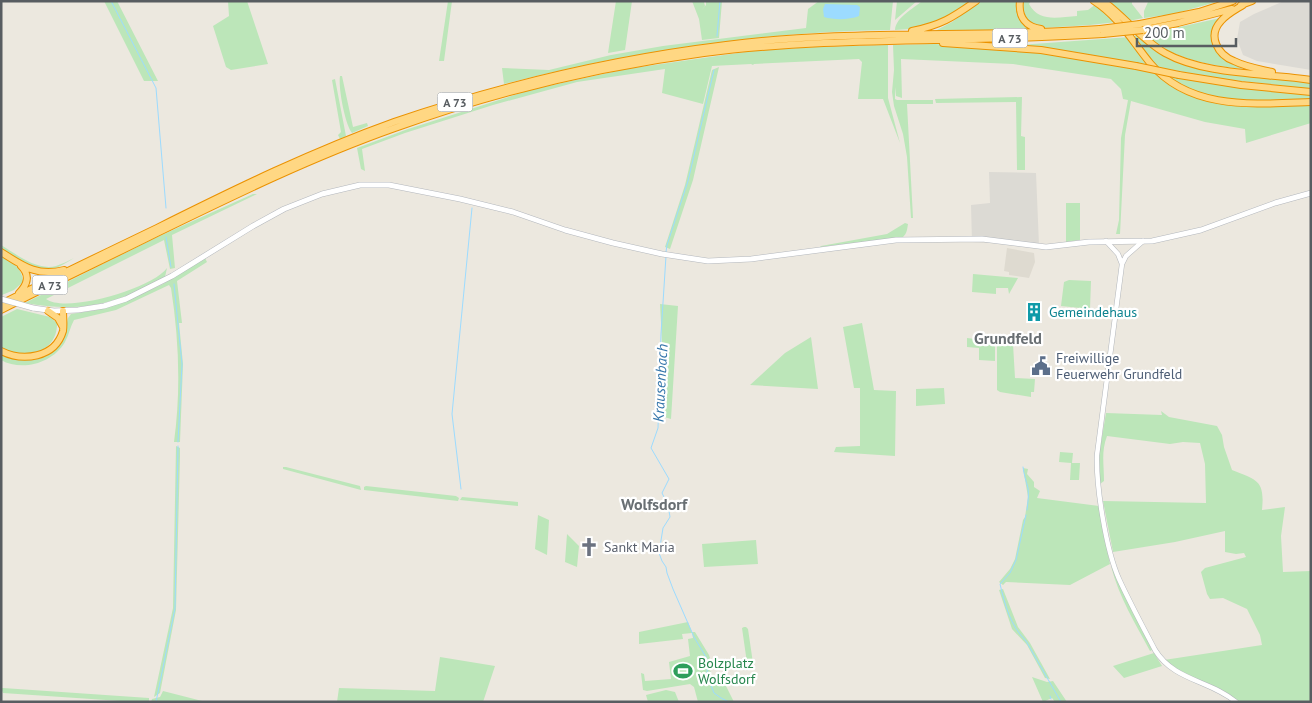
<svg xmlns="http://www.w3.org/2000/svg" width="1312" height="703" font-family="'PT Sans',sans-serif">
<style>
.industrial{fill:#dcdad4}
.education{fill:#dedad0}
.green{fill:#bce6b9}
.water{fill:#9cdbff}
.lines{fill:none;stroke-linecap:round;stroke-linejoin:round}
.stream{stroke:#9cdbff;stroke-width:1}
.tertiary-casing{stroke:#b2b6bb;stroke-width:5.5}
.secondary-casing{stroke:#b3b7bd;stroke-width:6}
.motorway-casing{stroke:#eb9200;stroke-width:8}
.tertiary{stroke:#fff;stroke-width:4.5}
.secondary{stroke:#fff;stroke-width:5}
.motorway{stroke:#ffd783;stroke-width:6}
.secondary-bridge-casing{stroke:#b3b7bd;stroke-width:6;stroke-linecap:butt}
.motorway-bridge-casing{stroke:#eb9200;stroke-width:8;stroke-linecap:butt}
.secondary-bridge{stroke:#fff;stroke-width:5}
.motorway-bridge{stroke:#ffd783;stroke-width:6}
.labels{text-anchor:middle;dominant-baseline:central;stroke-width:4.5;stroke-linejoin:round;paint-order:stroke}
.shield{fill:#fff;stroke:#8a8e90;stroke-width:1}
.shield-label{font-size:12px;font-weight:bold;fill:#585d61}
.culture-label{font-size:14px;fill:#0d838f;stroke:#fff;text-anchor:start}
.service-label{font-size:14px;fill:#4e5e75;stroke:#fff;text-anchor:start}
.worship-label{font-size:14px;fill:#5b616d;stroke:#fff;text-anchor:start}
.leisure-label{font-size:14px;fill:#27864d;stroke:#fff;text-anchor:start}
.water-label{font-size:15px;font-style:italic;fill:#3576ab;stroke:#fff}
.quarter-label{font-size:16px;font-weight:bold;fill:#696f73;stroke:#fff}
</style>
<rect width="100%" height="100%" fill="#ece8df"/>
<path class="industrial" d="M1284 1H1311V70L1257 61 1243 55 1237 39 1240 22 1254 14Z
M989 172 1036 173 1039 245 972 242 971 205 990 203Z"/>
<path class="education" d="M1007 248 1034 253 1035 262 1029 278 1009 275V272L1004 271Z"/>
<path class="green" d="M104 1H117L158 81H144Z
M228 1H247L268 64 231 70 226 67 213 26 229 16Z
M448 1H452L444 61H439Z
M616 1H632L625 50 608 53Z
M692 1 704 2 705 6 701 11 706 5V2L722 1 719 38 702 40 699 19Z
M819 1H893L890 30C759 32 631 51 504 84L502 68 549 70 611 55 663 46 806 28 808 9Z
M897 1H917L895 20Z
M922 1H972L935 24 910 29 895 30C896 17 913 9 922 1Z
M980 1H1018L1017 4 1032 30 935 31 952 22Z
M1022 1H1031L1029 4C1039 23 1059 17 1077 16V11L1088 10 1096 4 1117 22 1090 25 1042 28 1034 26 1022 14Z
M1108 1H1132V4L1143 18 1129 21Z
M1154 1H1220L1173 14 1144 18V11L1148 2Z
M1220 18 1218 20 1216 50 1226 60 1243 69C1207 65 1173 59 1144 35Z
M1138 35 1172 59 1311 83V89L1223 79 1156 67 1134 36Z
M1130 37 1151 66 1069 51 1019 45Z
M935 44 969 46 1055 54 1147 71 1158 75 1175 87 1203 100 1311 104V123L1246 143 1245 129 1205 122 1131 101 1125 135 1120 234H1116L1119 220 1121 138 1128 100 1123 99 1121 89 1111 79 1013 64 901 59 902 98 896 96 895 87V99L897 100H933V104H907L913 218H911L907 157 903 134 894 106 892 92 894 70 893 45Z
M888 45V98L900 143 883 99H858L862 62 859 59 754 64 753 65 751 64 712 66 703 104 662 93 665 69 577 82 493 105 405 133 362 149 365 171 361 169 357 148 408 129 530 90 626 69 752 51 815 47Z
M719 67 693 180 670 249 665 247 685 185 712 70Z
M1165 75 1218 84 1311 95V100L1236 101 1189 91Z
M340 76H342L353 127 367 123 368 126 352 133C345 124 338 87 340 76Z
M335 79 346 136 340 139 338 135 341 132 332 80Z
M1022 97 1021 136 1025 137V170H1017L1016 102 936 103 935 99Z
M253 194H257L172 235 175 268 170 269 164 240 46 299C66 314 153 288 167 268L165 277C116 305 80 313 25 303L155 238Z
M1066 203H1080V240L1066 242Z
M905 223 908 224C907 230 907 233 903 237L820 247 821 246 887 234Z
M1 245C16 254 37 271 56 266 62 264 68 261 74 258 67 262 60 267 53 269 34 275 16 258 1 249Z
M1 255C13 263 22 267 23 282L14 290 2 295Z
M205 258 207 262 177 281 182 323H179L183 364 180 442H174C181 391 179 339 171 288L169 285 116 310 74 320C70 327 69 335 65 342 53 363 22 372 1 360V353L21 360H34L40 357 66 327 68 318 71 314 97 310 131 299 163 284Z
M973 274 1018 278 1009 294 1008 288H996V294L972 292Z
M1069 280 1091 281 1090 309 1061 306 1064 282Z
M660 304 678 306 671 419 661 416 663 360Z
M17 309 50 317 57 323C58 353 23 362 1 348V317Z
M862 323 874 390 896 391 895 456 834 452 836 447 860 446V388H854L843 327Z
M811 337 818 389 750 385 785 353Z
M967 338 992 341 995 347V361L979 360V348L967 347Z
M1009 339 1013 344 1015 378 1035 379 1034 392H1031V397L1000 392 997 390V342Z
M944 388 945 404 916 406V389Z
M1161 411 1169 417 1217 426 1222 435 1224 447 1232 470C1257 480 1265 480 1262 510L1285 507 1281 536 1283 572 1311 571V702H1239L1224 691 1185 674 1164 660 1262 645 1260 635 1247 609 1223 598 1210 599 1207 594 1201 572 1205 568 1246 557 1244 553 1236 554 1225 552V531L1175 542 1113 552 1103 501 1206 503 1205 464 1200 443 1183 442 1170 444 1107 436C1101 452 1104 464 1104 481L1100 484 1099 455 1106 413 1162 415Z
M176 446 180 448V456L176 610 160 693 154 697 173 608Z
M1060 452 1073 453 1072 463H1080L1079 480H1070L1071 463 1059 462Z
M283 467H286L360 486 361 490 283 469Z
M1023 468 1028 469 1027 474 1034 482V487L1040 491 1037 498 1099 506 1110 564 1070 585 1006 582 1003 585 999 582 1010 569 1015 559 1023 520 1025 517 1028 497Z
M366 486 456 496 459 498 458 501 364 490V487Z
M462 497 518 502V506L460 500Z
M538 515 549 520 547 555 535 549Z
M567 534 579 546 577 567 565 562Z
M756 540 758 564 704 567 702 544Z
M1111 566 1152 650 1150 651C1135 623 1119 597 1111 566Z
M1003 589 1018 627 1030 643 1050 679 1045 678 1027 645 1012 629 999 590Z
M688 622 692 632H695L709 655 710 658 707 661 712 676 720 674 734 702H698L694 687 690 684 647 691 643 690 641 673 644 674 645 681 671 679 669 662 690 656 688 639 693 638 692 633 682 634 683 639 639 644V632Z
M744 627H746L748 629 754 670H748L742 628Z
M1154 653 1162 666 1124 678 1113 666Z
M440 657 495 666 483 702H337L339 688 435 691Z
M1032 677 1047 682 1053 681 1067 702H1055L1052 698 1043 702Z
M1 688H3L149 698V702H135L3 693Z
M666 690 675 692 679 702H648L646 695Z
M163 691 206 702H151L152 699 160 697Z"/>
<path class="water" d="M825 4 857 5 860 7 859 16C849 20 834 20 824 17L823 9Z"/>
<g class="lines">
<path class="stream" d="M111 1 156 88 166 208
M717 36 720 1
M166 237 171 267
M666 252 667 245 688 181 714 70
M666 256 661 334 658 428 651 448 669 479 662 493 668 505 670 517 663 528 659 553 662 561 666 567 667 573 673 589 694 637 706 657 708 663 707 673 712 688 714 693 721 698 729 702
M174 284 182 364 178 442
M1023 467C1024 475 1026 480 1028 488 1029 495 1028 502 1027 510
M461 489 452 414 472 208
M1026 515 1016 560 1010 573 1000 584C1005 605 1010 625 1026 641L1061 702
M1050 696 1051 699
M156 702 175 608 178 446"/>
<g class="tertiary-casing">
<path id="tertiary" d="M1106 241 1118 254 1122 264
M1143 241 1126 256 1122 264 1097 455C1096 487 1106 550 1119 579 1130 603 1143 627 1155 650 1174 681 1210 680 1236 702"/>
</g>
<g class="secondary-casing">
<path id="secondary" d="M33 308 54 311 78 310 104 306 126 299 172 276 253 226 284 209 322 194 360 185H389L460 199 513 212 565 230 613 243 662 254 708 261 751 259 896 240 982 239 1046 247 1089 242 1152 241 1201 230 1275 203 1311 193"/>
</g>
<g class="motorway-casing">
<path id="motorway" d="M1020 1C1018 17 1026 27 1041 29
M1094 1C1119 17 1132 41 1150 63 1190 111 1255 104 1311 102
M1103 1C1125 17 1141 39 1165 53 1204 75 1266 73 1311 80
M1241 5 1252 1
M1243 5C1235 10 1227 14 1221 21 1207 36 1218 55 1234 61 1246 67 1259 69 1272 72
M1140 24 1199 12 1233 1
M1143 30 1178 23 1232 9
M912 31C941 25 952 18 976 1
M943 43 1041 50 1136 66
M1179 75 1241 85 1311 92
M1 252C23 266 37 277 64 270
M19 293C28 284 30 275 21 266
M1 304C53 278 105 253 157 228 235 189 313 151 394 122 502 85 612 59 726 45 850 29 976 38 1100 29
M1 310C53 283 105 259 157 233 235 195 313 157 395 128 495 92 599 67 704 53 837 36 970 43 1103 34
M48 311 58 318 63 327
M1 351C23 362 55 358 63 331 64 324 63 317 63 311"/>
</g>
<use href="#tertiary" class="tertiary"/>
<use href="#secondary" class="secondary"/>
<use href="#motorway" class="motorway"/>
<g class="secondary-bridge-casing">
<path id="secondary-bridge" d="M1 299 33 308"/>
</g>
<g class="motorway-bridge-casing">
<path id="motorway-bridge" d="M1100 29 1140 24
M1103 34 1143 30
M1136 66 1179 75"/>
</g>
<use href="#secondary-bridge" class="secondary-bridge"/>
<use href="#motorway-bridge" class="motorway-bridge"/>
</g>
<defs>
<g id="building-bare" transform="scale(1.5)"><path d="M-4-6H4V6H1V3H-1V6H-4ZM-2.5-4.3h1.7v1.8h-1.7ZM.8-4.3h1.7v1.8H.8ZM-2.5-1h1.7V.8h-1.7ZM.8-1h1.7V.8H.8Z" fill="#0f9aa8" stroke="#fff" stroke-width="2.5" paint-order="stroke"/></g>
<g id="civic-bare" transform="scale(1.5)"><path d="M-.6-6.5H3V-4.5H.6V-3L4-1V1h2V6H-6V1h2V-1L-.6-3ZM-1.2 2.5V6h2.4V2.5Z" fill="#5c6f8a" stroke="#fff" stroke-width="2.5" paint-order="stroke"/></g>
<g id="church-bare" transform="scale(1.5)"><path d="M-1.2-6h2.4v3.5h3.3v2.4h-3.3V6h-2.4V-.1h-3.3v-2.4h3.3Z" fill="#6b7280" stroke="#fff" stroke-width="2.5" paint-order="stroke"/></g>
<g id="stadium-bare" transform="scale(1.5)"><path d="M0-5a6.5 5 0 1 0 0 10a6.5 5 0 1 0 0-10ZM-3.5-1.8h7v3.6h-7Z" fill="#2e9e5b" stroke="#fff" stroke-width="2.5" paint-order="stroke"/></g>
</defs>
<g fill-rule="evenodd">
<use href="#building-bare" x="1034" y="312"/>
<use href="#civic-bare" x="1041" y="366"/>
<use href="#church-bare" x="589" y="547"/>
<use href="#stadium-bare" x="683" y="671"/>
</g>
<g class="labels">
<g class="shield">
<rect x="992.5" y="28.5" width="35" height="19" rx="4"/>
<rect x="437.5" y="92.5" width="35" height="19" rx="4"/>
<rect x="32.5" y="275.5" width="35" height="19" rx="4"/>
</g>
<g class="shield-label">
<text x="1010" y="38">A 73</text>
<text x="455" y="102">A 73</text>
<text x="50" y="285">A 73</text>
</g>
<g class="culture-label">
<text x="1049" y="312">Gemeindehaus</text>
</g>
<g class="service-label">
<text x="1056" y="358">Freiwillige<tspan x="1056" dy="16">Feuerwehr Grundfeld</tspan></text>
</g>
<g class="worship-label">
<text x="604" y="547">Sankt Maria</text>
</g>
<g class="leisure-label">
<text x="698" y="663">Bolzplatz<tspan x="698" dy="16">Wolfsdorf</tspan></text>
</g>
<g class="water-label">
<text transform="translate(660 383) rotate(-87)">Krausenbach</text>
</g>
<g class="quarter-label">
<text x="1008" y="338">Grundfeld</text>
<text x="654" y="504">Wolfsdorf</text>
</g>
</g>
<rect width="1312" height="703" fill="none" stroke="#585d61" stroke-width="5"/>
<path d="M1137 38v8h99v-8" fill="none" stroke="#585d61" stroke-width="2.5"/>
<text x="1144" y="38" font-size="15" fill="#585d61" stroke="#ffffff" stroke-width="4" paint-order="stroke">200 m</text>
</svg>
